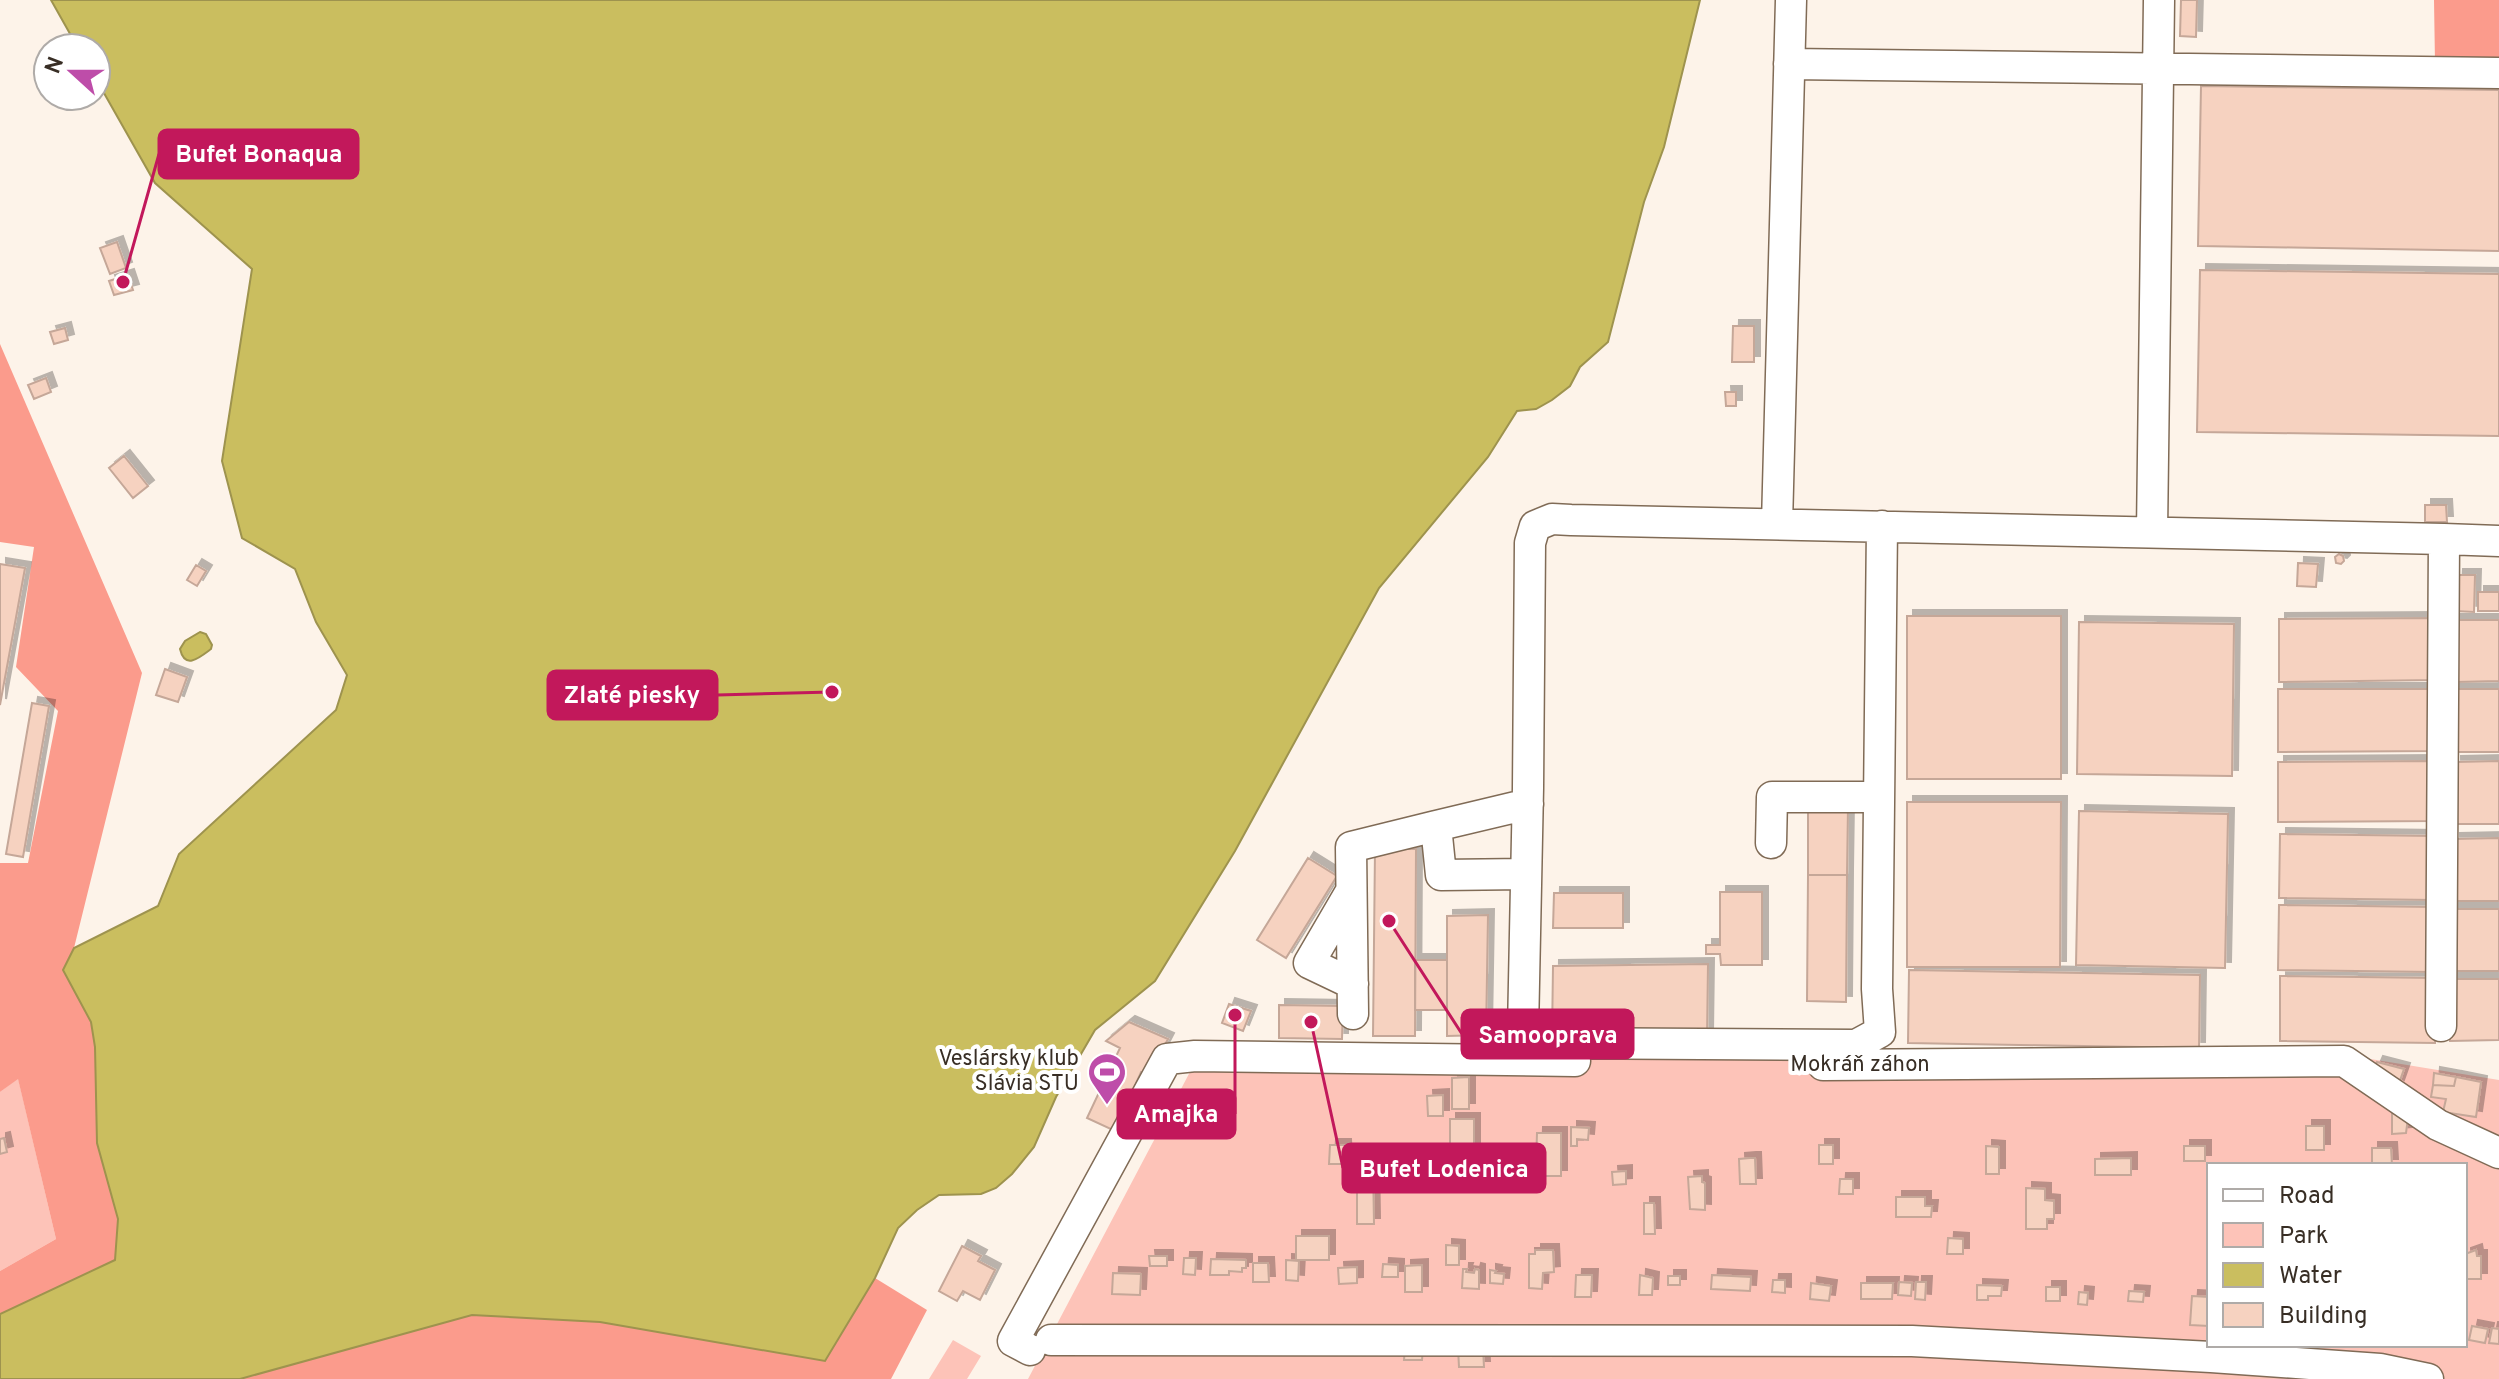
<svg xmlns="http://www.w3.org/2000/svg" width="2499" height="1379" font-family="Overpass,sans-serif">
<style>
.green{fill:#fdc3b8;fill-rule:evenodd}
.forest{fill:#fb9b8c}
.water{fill:#cabe5f;stroke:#9e934e;stroke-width:2}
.building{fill:#f6d2c0;stroke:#c5a798;stroke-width:2;filter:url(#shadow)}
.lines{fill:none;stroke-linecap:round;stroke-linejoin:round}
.minor-casing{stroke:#806b56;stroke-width:33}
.minor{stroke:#fff;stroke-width:30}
.labels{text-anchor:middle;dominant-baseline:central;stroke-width:8;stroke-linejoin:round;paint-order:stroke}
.poi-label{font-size:22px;fill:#382e25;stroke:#fff;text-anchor:end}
.street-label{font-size:22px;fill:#382e25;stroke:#fff}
.leader{fill:none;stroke:#c2185b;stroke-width:3}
.callout-dot{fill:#c2185b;stroke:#fff;stroke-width:3}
.callout{fill:#c2185b;stroke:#c2185b;stroke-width:3}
.callout-label{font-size:24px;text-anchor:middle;font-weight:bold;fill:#fff}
</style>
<defs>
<filter id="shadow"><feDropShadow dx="6" dy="-6" stdDeviation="0" flood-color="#0004"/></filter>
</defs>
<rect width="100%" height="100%" fill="#fdf3e9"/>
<path class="green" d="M1242 1050 2346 1055 2499 1080V1379H1028L1191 1070ZM2209 1165H2465V1345H2209Z
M18 1078 56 1239 0 1271V1092Z
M953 1340 981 1356 967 1379H929Z"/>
<path class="forest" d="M2434 0H2499V63H2435Z
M0 344 142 673 74 948 63 970 91 1022 95 1047 97 1143 118 1219 115 1260 0 1314V1271L56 1239 18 1079 0 1092V863H28L58 711 16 667 34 547 0 542Z
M875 1278 927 1310 891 1379H240L472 1315 600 1322 825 1361Z"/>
<path class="water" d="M51 0H1700L1664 147 1644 202 1608 342 1580 367 1570 386 1552 400 1536 409 1517 411 1488 457 1379 588 1235 851 1155 981 1095 1030 1056 1097 1034 1147 1012 1174 996 1188 981 1194 939 1195 917 1210 898 1228 875 1278 825 1361 600 1322 472 1315 240 1379H0V1314L115 1260 118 1219 97 1143 95 1047 91 1022 63 970 74 948 158 906 179 854 336 710 347 675 316 622 295 569 242 538 222 461 252 269 155 183 96 79V48H78Z
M200 632 206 634 212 645 211 649C199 658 185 670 180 649L185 641Z"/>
<path class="building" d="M2181 0H2197L2196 37 2180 36Z
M2201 86 2499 90V251L2198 246Z
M117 242 126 268 110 274 100 248Z
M2200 270 2499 274V436L2197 432Z
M128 275 133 290 114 295 109 281Z
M1733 326H1754V362H1732Z
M65 328 68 340 54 344 50 332Z
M46 378 51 392 34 399 28 385Z
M1725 392H1736V406H1726Z
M124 456 148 486 133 498 109 468Z
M2425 505H2446L2447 522H2425Z
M2339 554 2343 556 2344 561 2341 564 2336 563 2335 557Z
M2298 563 2318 564 2316 587 2297 586Z
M0 564 25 568 0 705Z
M196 565 206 571 197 586 187 580Z
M2457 575H2475L2474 612 2455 611Z
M2478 592H2499V611H2478Z
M1907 616H2061V779H1907Z
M2435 618 2436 680 2279 682V619Z
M2454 620H2499V681L2455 682Z
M2079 622 2234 624 2232 776 2077 774Z
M165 669 187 677 178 702 156 695Z
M2278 689H2435V751L2278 752Z
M2453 689H2499V752H2453Z
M32 703 49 706 23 857 6 854Z
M2435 761V821L2278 822V762Z
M2499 761V824H2456L2455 762Z
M1907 802H2061L2060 967H1907Z
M1808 806H1848L1847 875H1808Z
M2079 811 2228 814 2225 968 2076 965Z
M2280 834 2435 836 2434 900 2279 898Z
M2499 838V901H2455L2454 839Z
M1375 849H1416L1415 1036H1373Z
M1308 858 1337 876 1286 958 1257 940Z
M1808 875H1847L1846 1002 1807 1001Z
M1720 892H1762V965H1721L1720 954H1706V945H1720Z
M1554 893H1623V928H1553Z
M2279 905 2434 907V972L2278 970Z
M2453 909H2499V971H2453Z
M1488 915 1486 1035 1447 1036V916Z
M1415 960H1447V1010H1415Z
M1708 964 1707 1038H1552L1553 966Z
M1909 970 2200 975 2199 1048 1908 1043Z
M2280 976 2436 978 2435 1043 2280 1041Z
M2449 979H2499V1040L2450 1041Z
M1229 1004 1251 1011 1243 1031 1222 1023Z
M1279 1005 1343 1006 1342 1039 1279 1038Z
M1129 1022 1168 1039 1149 1076 1141 1072 1115 1131 1087 1118 1120 1048 1106 1041Z
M2377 1062 2404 1069 2398 1086 2373 1071Z
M2434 1073 2456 1077 2454 1086 2433 1085Z
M1469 1077V1109H1452V1078Z
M2456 1077 2481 1082 2476 1117 2443 1112 2446 1099 2431 1097 2433 1085 2454 1086Z
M1443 1095V1116H1428L1427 1096Z
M2392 1112 2408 1118 2406 1133 2392 1134Z
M1450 1119H1474V1155H1450Z
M2306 1126H2324V1150H2306Z
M1571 1127 1589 1128 1588 1140 1577 1139V1146H1571Z
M1537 1133H1561V1176H1541L1542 1165H1536Z
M4 1138 7 1152 0 1154V1139Z
M1330 1145H1345L1346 1164H1329Z
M1819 1145H1833V1164H1819Z
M1986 1146 1999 1147V1174H1986Z
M2184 1146H2205V1161H2184Z
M2372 1148H2391L2392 1165H2372Z
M1750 1158H1755L1756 1184H1740L1739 1159Z
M2131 1158V1175H2095V1159Z
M1357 1164H1373L1374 1224H1357Z
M1626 1171V1184L1613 1185 1612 1172Z
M1702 1176V1182L1705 1183V1210L1690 1209 1688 1177Z
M1840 1179H1853V1194H1839Z
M2026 1188 2045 1189V1200L2054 1201V1219H2047V1229H2026Z
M1896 1197H1925V1206H1932L1931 1217H1896Z
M1644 1203H1654L1655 1234H1644Z
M1296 1236H1329V1260H1296Z
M1948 1238 1963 1239V1254H1947Z
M1446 1245 1459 1246V1265H1446Z
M962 1246 981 1256 978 1261 995 1270 980 1300 963 1291 957 1301 939 1291Z
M1535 1250H1553L1554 1272 1543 1273 1542 1289 1529 1288V1254H1535Z
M2476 1250 2477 1256H2481V1279H2466L2465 1254Z
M1149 1256H1167V1266H1150Z
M1184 1258H1196L1195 1275 1183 1274Z
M1211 1259 1246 1260V1268H1242V1272L1229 1271V1275H1210Z
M1286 1260 1299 1261 1298 1281 1286 1280Z
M1253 1263H1268L1269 1282H1253Z
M1383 1264 1398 1265V1277H1382Z
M1422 1265V1292H1405V1266Z
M1357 1267V1283L1339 1284 1338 1268Z
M1463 1269H1467L1466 1272 1474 1273 1475 1269 1479 1270V1289L1462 1288Z
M1490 1270 1496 1271 1495 1273 1504 1274 1503 1284 1490 1283Z
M1113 1273 1141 1274 1140 1295 1112 1294Z
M1576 1275H1592L1591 1297H1575Z
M1640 1275 1653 1278 1652 1295H1639Z
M1712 1275 1751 1277 1750 1291 1711 1289Z
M1668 1276H1680V1285H1668Z
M1773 1280H1785V1293L1772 1292Z
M1899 1282 1912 1283 1911 1296 1898 1295Z
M1916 1282H1926L1925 1300 1915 1299Z
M1811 1283 1831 1286 1829 1301 1810 1299Z
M1861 1283H1893L1892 1299H1861Z
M1977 1285 2002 1286 2001 1296H1988V1300H1977Z
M2046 1287H2060V1301H2046Z
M2129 1291 2144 1292 2143 1302 2128 1301Z
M2079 1292 2088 1293 2087 1305 2078 1304Z
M2192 1296 2209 1297V1326L2190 1325Z
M2472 1326 2488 1329 2485 1343 2469 1340Z
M2492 1328 2499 1329V1344L2489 1343Z
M1405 1348H1423L1422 1360H1404Z
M1458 1348H1483L1484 1367H1459Z"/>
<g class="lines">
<g class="minor-casing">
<path id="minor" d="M1789 64 2499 73
M1777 524 1791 0
M1882 526 1877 989 1880 1032 1856 1045 1545 1043 1523 1031 1528 788 1530 543 1535 526 1552 519 1571 520 2444 539 2499 541
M2152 532 2159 0
M1436 826 1528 804
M1771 843 1772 797H1879
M1351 891 1309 963 1353 984
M1353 1014 1351 847 1436 826 1441 875 1526 874
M2441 1026 2444 539
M1823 1065 2344 1061 2438 1125 2499 1153
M1051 1340 1912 1341 2211 1357 2380 1369 2428 1379
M1030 1350 1013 1341 1167 1059 1195 1056 1575 1061"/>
</g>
<use href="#minor" class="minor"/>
</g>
<defs>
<g id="stadium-pin" transform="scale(2)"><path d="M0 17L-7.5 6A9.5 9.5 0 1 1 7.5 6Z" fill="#be4da9" stroke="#fff"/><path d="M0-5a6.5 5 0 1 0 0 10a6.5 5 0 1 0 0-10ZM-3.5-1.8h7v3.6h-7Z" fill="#fff"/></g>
</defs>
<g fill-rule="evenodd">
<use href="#stadium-pin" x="1107" y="1072"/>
</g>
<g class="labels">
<g class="poi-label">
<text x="1079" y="1059">Veslársky klub<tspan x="1079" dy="25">Slávia STU</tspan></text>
</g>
<g class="street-label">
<text x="1860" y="1065">Mokráň záhon</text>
</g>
</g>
<path class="leader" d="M123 282L159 154M832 692L717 695M1389 921L1462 1034M1235 1015L1235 1114M1311 1022L1343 1168"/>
<g class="callout-dot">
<circle cx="123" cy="282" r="8"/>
<circle cx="832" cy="692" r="8"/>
<circle cx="1389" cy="921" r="8"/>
<circle cx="1235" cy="1015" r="8"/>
<circle cx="1311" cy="1022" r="8"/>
</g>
<g class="callout">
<rect x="159" y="130" width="199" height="48" rx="8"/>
<rect x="548" y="671" width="169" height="48" rx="8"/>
<rect x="1462" y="1010" width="171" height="48" rx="8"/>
<rect x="1118" y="1090" width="117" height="48" rx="8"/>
<rect x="1343" y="1144" width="202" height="48" rx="8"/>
</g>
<g class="callout-label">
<text x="259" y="162">Bufet Bonaqua</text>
<text x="632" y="703">Zlaté piesky</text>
<text x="1548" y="1043">Samooprava</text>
<text x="1176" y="1122">Amajka</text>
<text x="1444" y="1177">Bufet Lodenica</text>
</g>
<rect x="2207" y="1163" width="260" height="184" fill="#ffffff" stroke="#afaba8" stroke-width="2"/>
<rect x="2223" y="1189" width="40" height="12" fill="#ffffff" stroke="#afaba8" stroke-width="2"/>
<text x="2279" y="1203" font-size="24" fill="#382e25">Road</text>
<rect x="2223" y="1223" width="40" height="24" fill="#fdc3b8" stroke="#afaba8" stroke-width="2"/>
<text x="2279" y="1243" font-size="24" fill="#382e25">Park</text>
<rect x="2223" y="1263" width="40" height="24" fill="#cabe5f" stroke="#afaba8" stroke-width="2"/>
<text x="2279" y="1283" font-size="24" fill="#382e25">Water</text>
<rect x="2223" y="1303" width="40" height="24" fill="#f6d2c0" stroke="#afaba8" stroke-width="2"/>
<text x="2279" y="1323" font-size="24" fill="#382e25">Building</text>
<g transform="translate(72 72) rotate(291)"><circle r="38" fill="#ffffff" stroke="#afaba8" stroke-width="2"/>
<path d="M0-6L14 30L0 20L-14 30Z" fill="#be4da9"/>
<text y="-12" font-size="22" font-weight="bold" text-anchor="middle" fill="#382e25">N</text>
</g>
</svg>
